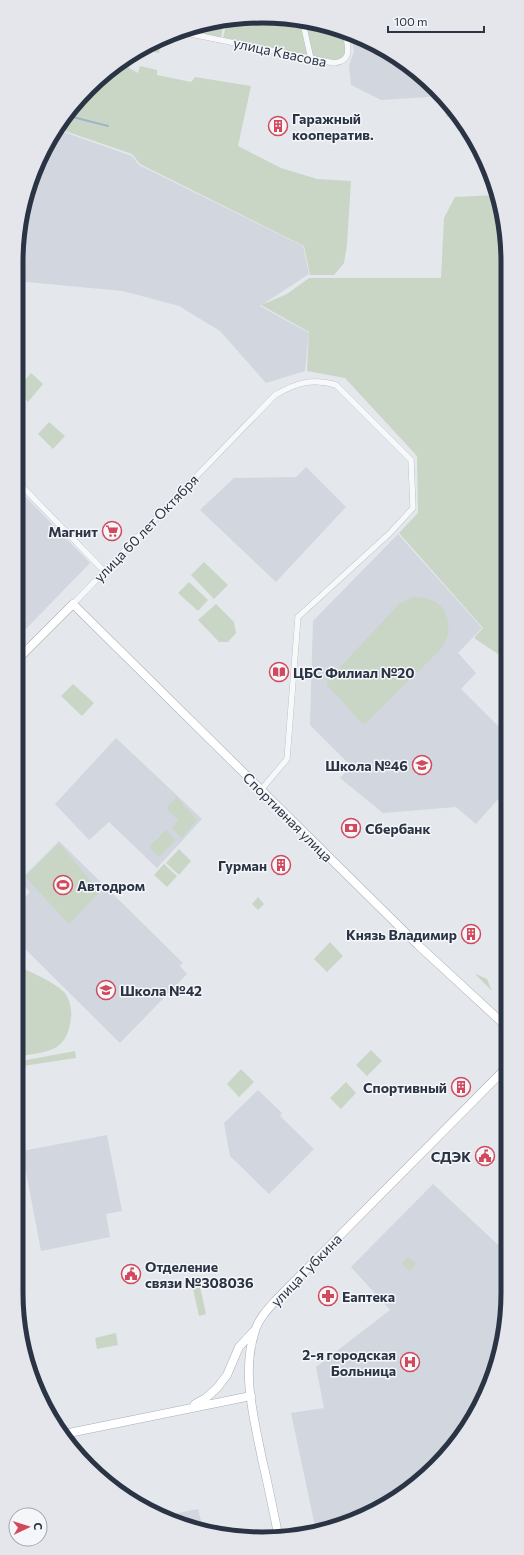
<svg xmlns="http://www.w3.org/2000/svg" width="524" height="1555" font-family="Commissioner,sans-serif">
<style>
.built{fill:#d2d6de}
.green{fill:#c9d6c5}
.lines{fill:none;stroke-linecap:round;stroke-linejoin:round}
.stream{stroke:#9fb4cc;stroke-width:2}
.street-casing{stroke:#a9aeb7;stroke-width:6}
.secondary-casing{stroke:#a9aeb7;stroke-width:9}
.street{stroke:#f7f8fa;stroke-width:5.5}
.secondary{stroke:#fff;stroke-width:8}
.labels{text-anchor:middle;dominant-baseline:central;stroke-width:3;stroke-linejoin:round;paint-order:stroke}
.street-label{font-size:14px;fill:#2b3445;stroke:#f4f6f9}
.poi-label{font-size:14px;font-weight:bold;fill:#2b3445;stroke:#f4f6f9;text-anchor:start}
.rim{fill:none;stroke:#2b3445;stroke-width:5}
</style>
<rect width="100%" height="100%" fill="#e4e7ec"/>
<path class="built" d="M351 35 385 49 443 96 381 100 351 85 349 66 354 51Z
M444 97 447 100 456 115 446 117Z
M58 130 132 156 139 165 303 246 309 274 260 306 309 333 305 371 266 383 220 331 179 306 123 291 16 281V262L24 199Z
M306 467 346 507 276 582 200 510 234 478 296 477Z
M16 487 90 563 16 639Z
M398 534 482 628 458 653 476 673 461 689 507 735V789L476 824 456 807 383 813 340 778 351 766 310 725 313 621Z
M116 738 202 819 157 868 109 822 89 840 55 804Z
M59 841 183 963 180 966 187 974 120 1043 16 940V906L30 892 19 881Z
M258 1090 282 1113 280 1116 314 1149 269 1194 230 1156 224 1123Z
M107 1135 122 1211 106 1214 110 1237 41 1251 22 1151Z
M433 1184 508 1254V1293L500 1356 466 1430 399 1497 325 1531H316L291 1413 324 1408 316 1367 390 1310 351 1267Z
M198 1509 203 1529 169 1518 168 1515Z"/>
<path class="green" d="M230 18 302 23 309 56 223 39 227 19Z
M224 20 221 38 205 35 204 28H202Z
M305 23 325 24 344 32 347 46 345 57 333 61 312 57Z
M161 42 159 53 139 49Z
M122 64 138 73 140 66 157 70V75L191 82 195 77 251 86 238 146 281 168 317 179 351 181 347 245 344 263 334 275H310L304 246 140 164 132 154 59 129 67 112Z
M497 195 506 230 507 654H498L474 638 483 628 399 533 418 513 417 456 345 378 307 371 309 332 261 305 287 294 309 278H441L444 218 455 197Z
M31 373 43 384 28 402 16 390Z
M49 422 65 436 53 449 38 434Z
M204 562 228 585 214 599 191 575Z
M189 582 208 600 198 611 178 593Z
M412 597C420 597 430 598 437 603 452 613 451 637 441 649L366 723H362L327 685V681L399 604Z
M216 604 234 622 236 633 228 642H219L198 620Z
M73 684 94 703 82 716 61 696Z
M177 797 197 820 182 838 172 829 178 820 166 808Z
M166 830 176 840 159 857 149 847Z
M59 843 100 892 69 924 25 877Z
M179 849 191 861 179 875 166 863Z
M164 864 177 876 167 887 154 875Z
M258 897 264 904 258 910 252 904Z
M330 942 343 956 327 972 314 959Z
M16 965C30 972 53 981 64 992 70 999 72 1010 71 1018 67 1054 46 1051 16 1057Z
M476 974 487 979 492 991 476 975Z
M371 1050 382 1061 367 1076 356 1065Z
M75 1051 76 1058 16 1067V1062Z
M241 1069 254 1082 239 1097 227 1084Z
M346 1082 356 1093 341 1109 330 1098Z
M408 1257 416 1264 410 1271 402 1264Z
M200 1287 206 1314 199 1316 193 1289Z
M116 1333 118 1345 97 1349 95 1338Z"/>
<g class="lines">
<path class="stream" d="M65 115 108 126"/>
<g class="street-casing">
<path id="street" d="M303 23 311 59
M186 33 334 63C353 61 348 47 345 32
M16 480 104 571
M73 604 275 395C296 383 312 378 336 385L411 460 413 508 390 533 298 617 287 759 261 790"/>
</g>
<g class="secondary-casing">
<path id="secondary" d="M16 661 73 604 418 945 507 1027
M195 1404 206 1398 217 1388 227 1375 239 1347 254 1331
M64 1434 251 1396
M278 1534C273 1509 268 1484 262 1459 254 1418 241 1372 255 1331 258 1320 267 1310 275 1301L508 1066"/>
</g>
<use href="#street" class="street"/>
<use href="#secondary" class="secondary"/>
</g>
<defs>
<g id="building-ring" transform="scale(1)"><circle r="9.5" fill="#f4f6f9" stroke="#d1495b" stroke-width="1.5"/><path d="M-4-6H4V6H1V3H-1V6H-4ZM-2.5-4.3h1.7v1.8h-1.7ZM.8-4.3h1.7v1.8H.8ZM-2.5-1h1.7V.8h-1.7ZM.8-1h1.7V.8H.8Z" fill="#d1495b"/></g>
<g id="supermarket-ring" transform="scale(1)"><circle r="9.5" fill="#f4f6f9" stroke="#d1495b" stroke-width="1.5"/><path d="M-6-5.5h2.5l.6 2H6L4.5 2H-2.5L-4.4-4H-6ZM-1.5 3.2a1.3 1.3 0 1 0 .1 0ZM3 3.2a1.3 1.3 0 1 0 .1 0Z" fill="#d1495b"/></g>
<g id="library-ring" transform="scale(1)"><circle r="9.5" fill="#f4f6f9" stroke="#d1495b" stroke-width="1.5"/><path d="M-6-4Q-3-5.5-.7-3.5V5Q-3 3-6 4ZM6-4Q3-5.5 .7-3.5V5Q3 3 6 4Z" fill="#d1495b"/></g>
<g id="school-ring" transform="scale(1)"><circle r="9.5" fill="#f4f6f9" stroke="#d1495b" stroke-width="1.5"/><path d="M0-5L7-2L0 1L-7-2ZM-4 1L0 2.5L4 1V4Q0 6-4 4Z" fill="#d1495b"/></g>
<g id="bank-ring" transform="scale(1)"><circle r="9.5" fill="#f4f6f9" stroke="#d1495b" stroke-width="1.5"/><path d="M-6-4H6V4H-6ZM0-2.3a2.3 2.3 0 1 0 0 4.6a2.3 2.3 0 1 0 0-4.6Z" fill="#d1495b"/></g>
<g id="stadium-ring" transform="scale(1)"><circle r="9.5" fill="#f4f6f9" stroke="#d1495b" stroke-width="1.5"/><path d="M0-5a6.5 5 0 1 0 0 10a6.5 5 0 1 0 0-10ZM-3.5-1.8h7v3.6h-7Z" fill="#d1495b"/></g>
<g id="civic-ring" transform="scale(1)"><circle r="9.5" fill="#f4f6f9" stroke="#d1495b" stroke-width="1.5"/><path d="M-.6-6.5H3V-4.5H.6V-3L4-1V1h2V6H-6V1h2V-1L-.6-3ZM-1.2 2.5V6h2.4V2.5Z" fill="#d1495b"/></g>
<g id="pharmacy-ring" transform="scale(1)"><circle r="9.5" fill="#f4f6f9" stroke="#d1495b" stroke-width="1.5"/><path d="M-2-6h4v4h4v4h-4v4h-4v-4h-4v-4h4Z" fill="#d1495b"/></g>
<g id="hospital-ring" transform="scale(1)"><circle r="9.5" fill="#f4f6f9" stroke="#d1495b" stroke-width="1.5"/><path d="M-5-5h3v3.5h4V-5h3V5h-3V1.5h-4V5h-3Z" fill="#d1495b"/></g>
</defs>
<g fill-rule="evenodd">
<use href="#building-ring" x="278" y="126"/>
<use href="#supermarket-ring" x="112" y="531"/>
<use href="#library-ring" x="279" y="672"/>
<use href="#school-ring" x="422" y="765"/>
<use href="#bank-ring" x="351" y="828"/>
<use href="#building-ring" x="281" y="865"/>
<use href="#stadium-ring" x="63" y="885"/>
<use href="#building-ring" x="471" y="934"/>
<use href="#school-ring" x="106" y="990"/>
<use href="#building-ring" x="461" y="1087"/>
<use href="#civic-ring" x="485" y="1156"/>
<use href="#civic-ring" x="131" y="1274"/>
<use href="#pharmacy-ring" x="328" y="1296"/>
<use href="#hospital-ring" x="410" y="1362"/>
</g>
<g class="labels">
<g class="street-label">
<text transform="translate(280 52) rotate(12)">улица Квасова</text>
<text transform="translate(146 528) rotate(-46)">улица 60 лет Октября</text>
<text transform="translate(288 817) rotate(45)">Спортивная улица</text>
<text transform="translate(306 1270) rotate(-46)">улица Губкина</text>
</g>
<g class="poi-label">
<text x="292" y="118">Гаражный<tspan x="292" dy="16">кооператив.</tspan></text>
<text x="98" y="531" text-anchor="end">Магнит</text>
<text x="293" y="672">ЦБС Филиал №20</text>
<text x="408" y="765" text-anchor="end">Школа №46</text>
<text x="365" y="828">Сбербанк</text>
<text x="267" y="865" text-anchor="end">Гурман</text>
<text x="77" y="885">Автодром</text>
<text x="457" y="934" text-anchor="end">Князь Владимир</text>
<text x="120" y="990">Школа №42</text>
<text x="447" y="1087" text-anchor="end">Спортивный</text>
<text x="471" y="1156" text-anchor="end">СДЭК</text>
<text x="145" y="1266">Отделение<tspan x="145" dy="16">связи №308036</tspan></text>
<text x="342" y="1296">Еаптека</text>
<text x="396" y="1354" text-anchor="end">2-я городская<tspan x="396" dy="16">Больница</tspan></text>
</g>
</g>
<path d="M0 0H524V1555H0ZM262 23H262A239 239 0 0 1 501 262V1293A239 239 0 0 1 262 1532H262A239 239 0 0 1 23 1293V262A239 239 0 0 1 262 23Z" fill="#e4e6eb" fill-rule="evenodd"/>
<path class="rim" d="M262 23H262A239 239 0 0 1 501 262V1293A239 239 0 0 1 262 1532H262A239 239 0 0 1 23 1293V262A239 239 0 0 1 262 23Z"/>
<g transform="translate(28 1527) rotate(86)"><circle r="19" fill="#f4f6f9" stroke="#a4a8b1"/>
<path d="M0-3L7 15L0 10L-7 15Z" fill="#d1495b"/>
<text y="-6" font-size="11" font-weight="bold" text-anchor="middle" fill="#2b3445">С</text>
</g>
<path d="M388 26v6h96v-6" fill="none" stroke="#2b3445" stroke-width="2"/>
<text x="394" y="26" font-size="12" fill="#2b3445" stroke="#f4f6f9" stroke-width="3" paint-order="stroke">100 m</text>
</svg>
